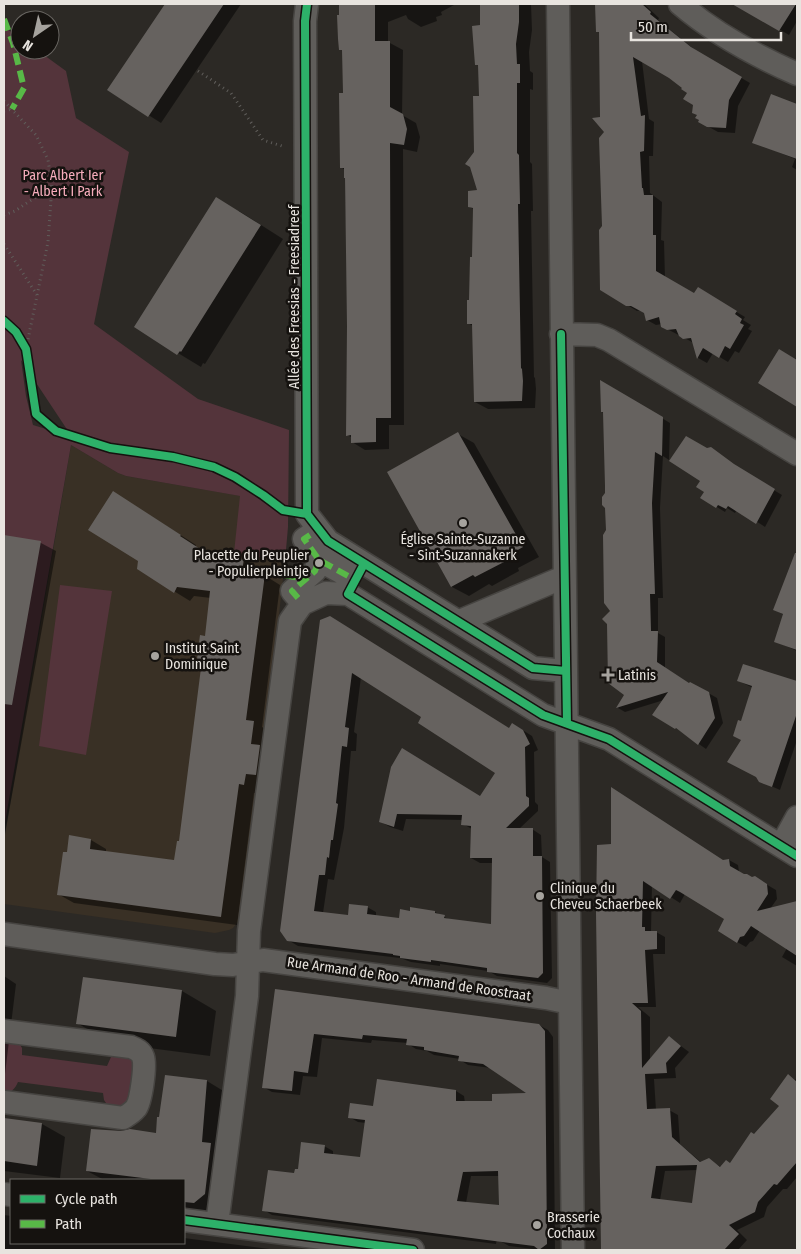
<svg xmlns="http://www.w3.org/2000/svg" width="801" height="1254" font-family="'Fira Sans Condensed',sans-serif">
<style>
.built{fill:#393025}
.green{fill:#54343b;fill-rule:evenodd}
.shadow{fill:#0007;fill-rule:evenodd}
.building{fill:#66625f;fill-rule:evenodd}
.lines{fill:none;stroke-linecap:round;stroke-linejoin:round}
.minor-casing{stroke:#464441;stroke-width:25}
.path{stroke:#605e5b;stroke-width:3;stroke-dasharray:1 4;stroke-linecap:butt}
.minor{stroke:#5f5d5a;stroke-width:22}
.quiet{stroke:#58b947;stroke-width:6;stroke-dasharray:12 6;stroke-linecap:butt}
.cycleway-casing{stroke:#15120f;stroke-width:11}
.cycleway{stroke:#2db169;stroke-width:8}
.poi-dot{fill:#a6a39e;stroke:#15120f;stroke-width:2}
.labels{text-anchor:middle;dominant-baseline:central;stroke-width:5;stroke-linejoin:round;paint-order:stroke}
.park-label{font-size:14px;fill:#f6acbb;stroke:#15120f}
.street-label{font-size:14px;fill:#e8e4df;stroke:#15120f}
.poi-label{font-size:14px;fill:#e8e4df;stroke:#15120f;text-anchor:start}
</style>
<rect width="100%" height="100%" fill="#2c2925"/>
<path class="built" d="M71 445 118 473 126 476 241 496 235 553 285 561 268 712 240 919 233 928 229 930 215 933 4 904V841Z"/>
<path class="green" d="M4 27 20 38V50H37L66 71 76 118 129 152 94 324 198 399 289 430 288 527 285 561 234 553 240 496 126 476 118 473 71 445 4 828ZM21 360 72 437 33 425 26 396Z
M60 585 112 591 86 755 39 746Z
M4 1038 19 1043 22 1048V1055L107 1066 111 1057 116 1054 134 1060 131 1102 124 1109 108 1106 104 1100 103 1093 18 1082C15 1089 11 1093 4 1094Z"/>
<path class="shadow" d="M167 4H241L161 123 109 90Z
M340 4 454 5 441 12 442 15 436 17 437 21 421 27 408 19 406 15 388 22V42L403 50 402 115 416 123 420 137 417 152 403 149 404 425H389V449L365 450 352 442 353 438 347 435 348 326 345 170 341 167 344 94V51L341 49 339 39Z
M481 4H531L532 30 529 52 530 71 533 73V90L530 89V162L532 164 533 211H531L534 377 535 378 536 389 535 408 488 409 475 402 473 326 468 323 473 258 474 209 469 207 479 192 475 153 480 97 479 66 476 64 482 26Z
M597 4H644L659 18 658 20 700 54 750 83 738 106 735 133 718 132 700 122 695 105 688 92 684 88 670 77 642 61 649 119 654 122 653 156H649L650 193 662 202 661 240 664 241 665 278 695 295 698 289 745 317 743 320 751 325 748 329 752 331 739 353 735 351 728 362 713 353 707 363 698 358 694 343 667 329 662 324 656 325 647 320 645 313 642 310 637 311 601 289 605 132 602 119 600 33 597 31Z
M737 4H797V21L789 35Z
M771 95 797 105V170L792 167 795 159 754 142Z
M239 211 283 239 205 364 203 363 201 367 135 327Z
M797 356V406L760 383 795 360Z
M602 382 670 423 669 460 663 456 660 508 663 598H658V633L665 637V668L690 684 691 683 717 698 723 723 706 749 676 728 664 700 625 712 618 708 626 695 612 611 607 531 604 413 602 412Z
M458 434 474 443 539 557 518 568 519 571 492 586 489 584 469 596 452 587 389 473Z
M742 471 782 495 765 527 737 509 735 513 727 508 725 512 702 498Z
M129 502 196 545 195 547 210 556 244 560 260 570 259 575H264L280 585 262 727 270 732 260 793H254L237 925 74 903 58 894 68 854 91 840 106 849V852L175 861 180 842 203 661 198 658 206 638 211 598 194 596 190 601 138 569 139 561Z
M4 536 41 543 56 551 4 839Z
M795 557H797V651L775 641 784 615 775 610Z
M321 621 510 729 513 724 532 736 538 750 534 752 535 802 538 805V811L519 829H532L541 835 542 857 550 862 552 978 547 983 497 976 488 971 440 964V966L411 962 400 958 298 946 288 940ZM361 677 423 717 497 773 481 798 392 767 381 822 390 827 403 831 406 819 463 820V824L472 829 471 858 480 863H493L492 926 450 920 435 912 400 920 376 917V912L367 907 349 916 323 913 328 879 334 880 344 828 351 751H356L357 734 354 732Z
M744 666 797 683V740L780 790 760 781 742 740V722L753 688 739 681Z
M599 847 723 861 729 860 738 865 739 872 764 883 776 890 777 899 770 909 793 903 797 906V966L782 957 787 948 760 930 753 941 750 942 746 947 737 942 726 919 685 894 680 903 652 885 651 932H656L665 937V954H653L656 1007H638L650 1017V1060L669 1037 689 1052 675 1068 676 1078 654 1079 656 1110H669L678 1115 680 1144 702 1163 709 1160 721 1167 731 1164 781 1106 788 1076 795 1080 797 1077V1177L787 1189H783L767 1207 764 1217 737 1230 747 1240 738 1250H604L602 1248ZM698 1170 693 1205 660 1200 665 1171Z
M4 976 16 984 4 1082Z
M84 978 182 991 216 1011 210 1056 111 1043 77 1023Z
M276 990 539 1025 548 1030 553 1037 555 1249 553 1250H541L509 1246 500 1241 499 1228 496 1244 272 1215 264 1210 295 1174 324 1146 333 1151V1155L361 1159 366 1123 358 1122 349 1117 374 1107 456 1091 464 1096 465 1103 493 1102 530 1094 491 1068 468 1065 460 1060V1059L434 1055 427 1051 416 1049 408 1044V1043L372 1040 371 1043 322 1038 317 1077 303 1076 300 1095 272 1092 263 1087ZM471 1176H499L500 1207 466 1203Z
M207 1081 230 1095 217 1216 191 1212 184 1208V1180H104L87 1171 157 1134Z
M4 1119 42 1124 65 1137 60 1178 4 1171Z
M4 1215 11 1216V1243H184V1238L277 1250H4Z"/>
<path class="building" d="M165 4H224L148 117 107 90Z
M339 4H375V41H390V107L403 114 407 129 404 145 390 143 391 418H376V442L351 443V435L346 436 347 326 345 178H344V168H340L339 93H343L342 50H339L338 39 337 15H339Z
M480 4H519V22L516 44 517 64H520V83H517V153L519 155 520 204H518L521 368 522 369 523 381 522 401 474 402 472 324H467V300H469L470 257H472L473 208 468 207V191L477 190 470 167 465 164 474 152 473 96H479L478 65H475L472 26 480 25Z
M595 4H642L651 12 650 14 691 47 742 77 729 100 726 128 707 127 698 122 699 120 695 118 697 115 692 113 693 105 683 99 687 93 681 89 682 88 669 78 633 57 641 116 645 115 644 151 640 152 642 188H643L644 195H653V235H656V271L694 293 698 287 737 311 735 314 742 319 740 323 744 325 730 349 725 346 719 358 703 348 697 359 691 338 683 339 679 336 676 329 667 330 661 327 659 317 646 321 644 313 631 306H626L600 290 599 230 602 226 599 138 604 132 592 118 600 117 599 32H596Z
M732 4H796L779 31Z
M771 94 797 104V159L752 143Z
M216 197 261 225 181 352 180 351 177 355 134 327Z
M779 349 797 360V407L758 383Z
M600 380 663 417 662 456 655 452 652 503 655 594H650L651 631H658L657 662 689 683 690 682 709 692 715 718 698 745 676 728 675 729 652 715 668 692 616 708 624 695 608 683 607 624 602 619 610 611 604 603 603 535 606 530 605 508 602 505V497L605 493V486L603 412H601Z
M458 432 523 547 502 559 504 562 475 577 473 575 451 587 387 472Z
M686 436 707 448 711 447 734 464 775 489 756 524 728 506 726 509 718 505 716 508 700 498 704 492 696 487 700 481 669 461Z
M113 491 181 535 180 536 208 554 244 559 242 571 265 574 246 720 254 721 251 744 260 745 256 775 246 774 244 785 239 784 221 917 57 895 63 852H67L69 835 91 839 90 849 174 860 177 841H179L202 660 197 659 200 635 205 636 210 591 177 587 174 593 137 569 138 561 88 530Z
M4 535 41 541 12 705 4 704Z
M795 553H797V650L774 642 783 614 773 610Z
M330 616 509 728 512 723 523 730 530 744 525 747 526 796 529 798V806L506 828H533V856H542L543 973 538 978 487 972V968L431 960V962L400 958V956L393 955V954L287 941 280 931 320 620ZM352 673 421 717 418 723 495 773 480 796 402 748 391 767 379 822 394 827 397 814 462 815 461 825 471 826 470 858H492L491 924 444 918 445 915 435 913V911L410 907V911L400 909 399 918 367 914 368 906 349 904 348 915 314 911 319 875H325L327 857 329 858 331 840H333L338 804 336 803 342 746 347 747 349 728 345 727Z
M743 664 797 681V713L772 787 759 782 756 777 727 762 741 740 733 736 738 720 741 721 752 686 737 681Z
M611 787 723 860 729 859 730 866 744 874H747L752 877 755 876 767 884 768 894 757 911 797 901V956L751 926 744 936 740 937 737 943 718 931 724 919 680 892 676 890 670 899 643 881 642 927H645V931H657V949L645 950 648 1003H632L641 1011 642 1068 669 1036 681 1046 666 1063 667 1073 645 1074 647 1109 670 1108 672 1137 700 1162 709 1158 720 1167 726 1160 730 1163 751 1132 754 1134 779 1106 770 1099 788 1074 797 1082V1162L777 1185 774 1184 758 1202 755 1212 729 1225 739 1234 724 1250H601L596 913 597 845 611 844ZM697 1165 692 1203 651 1198 656 1166Z
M83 977 182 990 176 1037 76 1024Z
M275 989 539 1024 545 1031 547 1244 539 1250 534 1246 262 1211 268 1170 294 1173 295 1169H298L301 1142 325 1145 324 1153 360 1157 365 1120 348 1118 350 1103 373 1106 377 1079 456 1090V1101H492V1094L526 1093 483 1064 458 1061 459 1056 424 1050V1047L406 1045 407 1039 363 1035 362 1039 314 1034 308 1073 294 1071 292 1091 262 1088ZM498 1171 499 1205 457 1201 463 1172Z
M165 1075 207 1080 202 1142 211 1143 205 1194 194 1203 184 1202V1180H159L86 1171 91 1129 121 1131 130 1129 156 1133 157 1117H159Z
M4 1118 42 1123 37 1166 4 1161Z"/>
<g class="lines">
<g class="minor-casing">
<path id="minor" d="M307 4 305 21 307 514 328 541 533 668 566 671
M558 4 573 1250
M680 4C714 33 756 56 797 74
M561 334 597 335 609 340 797 454
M310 535 304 539 319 560 348 576
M298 598 292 591 315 571 319 560
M460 621 564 577
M781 846 797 817
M4 934 215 964 233 965 263 960 546 998 570 1003
M4 1031 131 1047C136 1049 141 1051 143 1057 146 1066 141 1101 136 1108 132 1113 128 1115 123 1118L4 1102
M4 1194 11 1195
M184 1220 413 1250
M217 1224 247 996 249 931 290 621 302 604 326 593 348 594 543 715 609 739 797 856"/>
</g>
<path class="path" d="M198 71 231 93 263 140 285 147
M4 101 36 135 48 160 52 186 48 242 26 349
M4 111 12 109
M4 215 15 211 52 186
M4 244 37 295
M243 569 279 574"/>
<use href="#minor" class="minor"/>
<path class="quiet" d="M4 19 13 43 24 88 12 109
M310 535 304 539 319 560 348 576
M284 575 305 579
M298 598 292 591 315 571 319 560"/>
<g class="cycleway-casing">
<path id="cycleway" d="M307 4 305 21 307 514 328 541 533 668 566 671
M4 321 16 332 26 349 36 414 56 431 110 448 173 457 214 467 235 477 263 495 283 510 307 514
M561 334 567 723
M364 564 348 594 543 715 609 739 797 856
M184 1220 413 1250"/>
</g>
<use href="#cycleway" class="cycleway"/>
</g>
<g class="poi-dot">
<circle cx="463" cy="523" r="5"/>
<circle cx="319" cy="563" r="5"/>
<circle cx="155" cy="656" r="5"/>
<path d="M605.5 667.5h5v5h5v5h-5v5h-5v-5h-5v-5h5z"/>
<circle cx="540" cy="896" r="5"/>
<circle cx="537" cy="1225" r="5"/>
</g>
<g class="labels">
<g class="park-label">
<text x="63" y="175">Parc Albert Ier<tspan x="63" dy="16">- Albert I Park</tspan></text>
</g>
<g class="street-label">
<text transform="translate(294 297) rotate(-90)">Allée des Freesias - Freesiadreef</text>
<text transform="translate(409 979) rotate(8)">Rue Armand de Roo - Armand de Roostraat</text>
</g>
<g class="poi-label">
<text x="463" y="539" text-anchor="middle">Église Sainte-Suzanne<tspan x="463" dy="16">- Sint-Suzannakerk</tspan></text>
<text x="309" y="555" text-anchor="end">Placette du Peuplier<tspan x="309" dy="16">- Populierpleintje</tspan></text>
<text x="165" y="648">Institut Saint<tspan x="165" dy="16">Dominique</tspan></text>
<text x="618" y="675">Latinis</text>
<text x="550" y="888">Clinique du<tspan x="550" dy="16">Cheveu Schaerbeek</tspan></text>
<text x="547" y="1217">Brasserie<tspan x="547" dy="16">Cochaux</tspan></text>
</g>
</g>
<rect width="801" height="1254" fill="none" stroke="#e8e4df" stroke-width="10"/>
<rect x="10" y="1179" width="175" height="65" fill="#15120f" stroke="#696662"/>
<rect x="20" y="1195" width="25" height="8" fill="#2db169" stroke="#696662"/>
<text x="55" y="1204" font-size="15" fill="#e8e4df">Cycle path</text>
<rect x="20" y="1220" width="25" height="8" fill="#58b947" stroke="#696662"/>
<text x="55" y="1229" font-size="15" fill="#e8e4df">Path</text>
<g transform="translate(35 35) rotate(214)"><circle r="24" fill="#15120f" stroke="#696662"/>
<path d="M0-4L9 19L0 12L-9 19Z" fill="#a6a39e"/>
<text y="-8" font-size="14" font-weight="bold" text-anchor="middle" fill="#e8e4df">N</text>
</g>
<path d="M631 32v8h150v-8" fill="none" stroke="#e8e4df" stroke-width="2.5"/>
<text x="638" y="32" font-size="15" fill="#e8e4df" stroke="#15120f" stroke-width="4" paint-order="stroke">50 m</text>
</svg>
